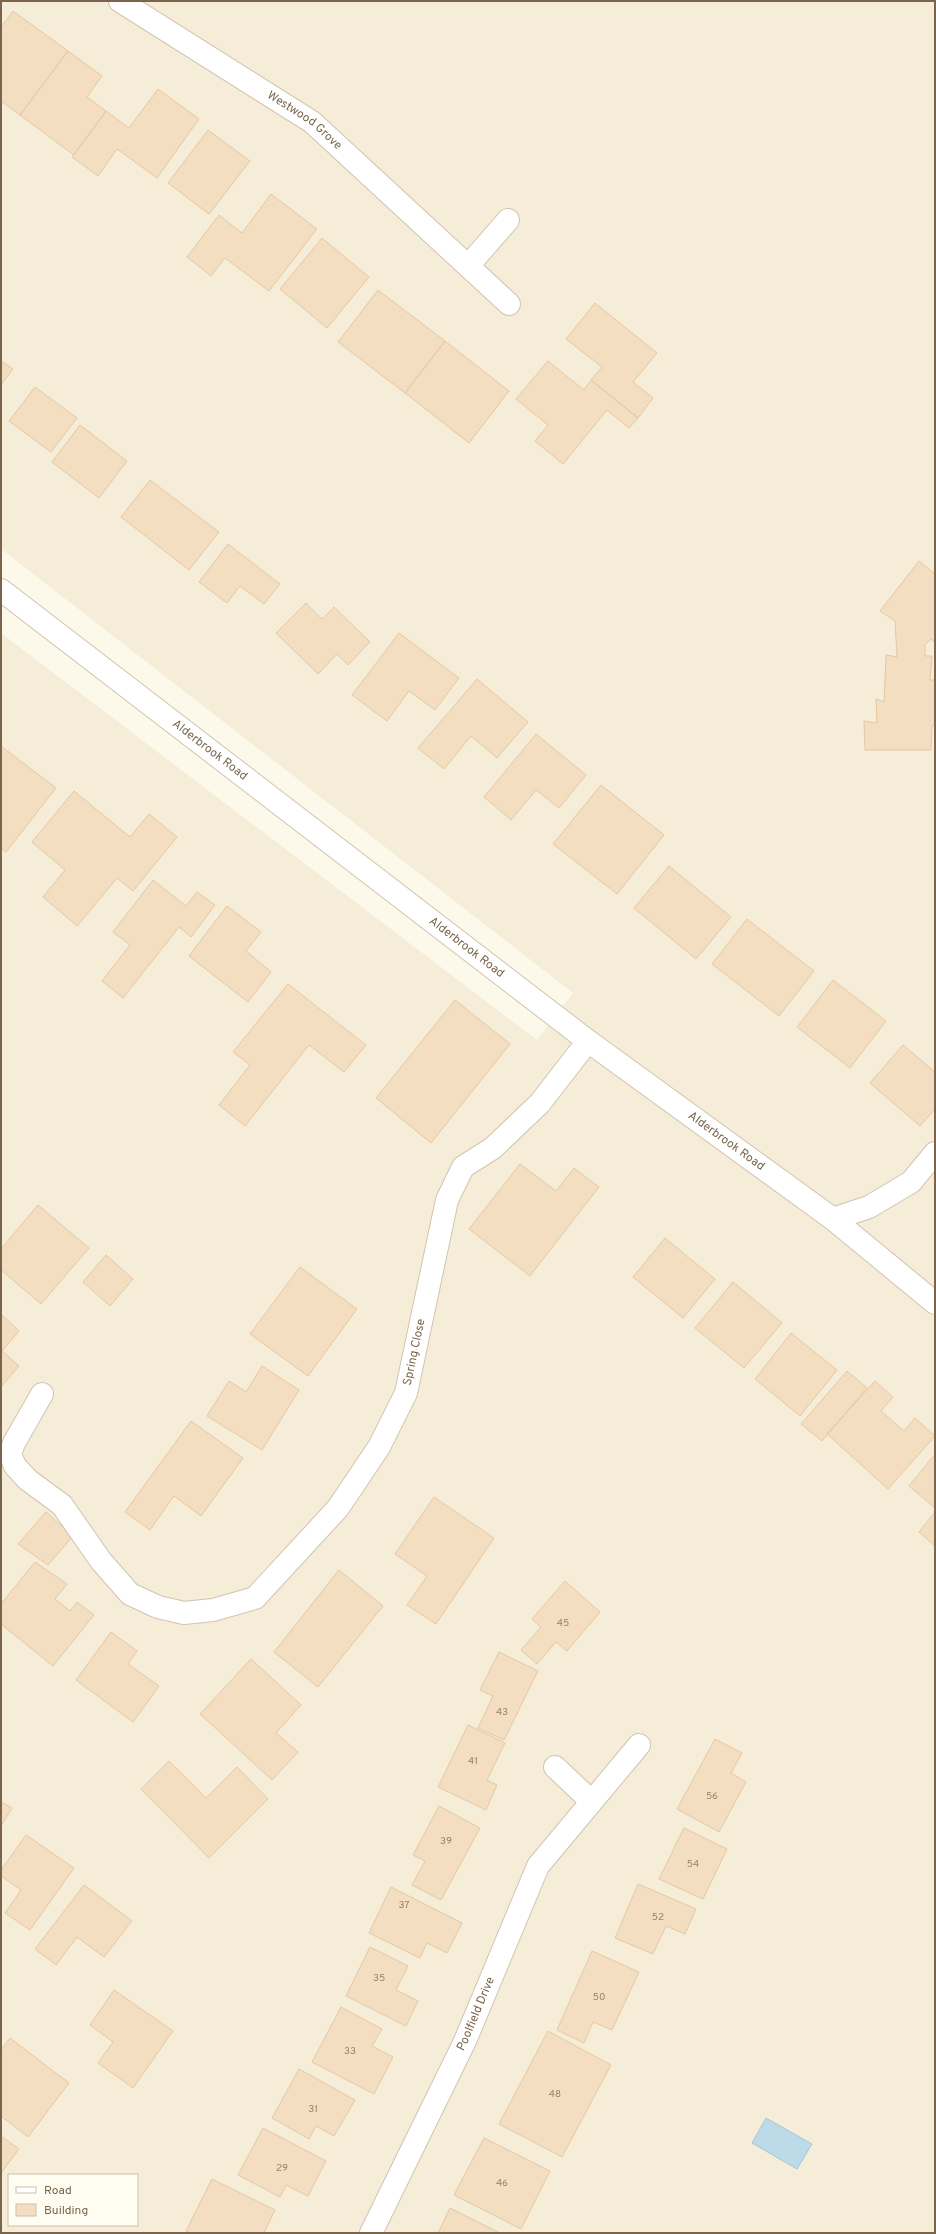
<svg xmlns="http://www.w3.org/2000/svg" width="936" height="2234" font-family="Overpass,sans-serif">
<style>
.residential{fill:#f5edd8;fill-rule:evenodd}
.water{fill:#bddae8;stroke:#a3c7da}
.building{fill:#f3dec1;stroke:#e6c8a1}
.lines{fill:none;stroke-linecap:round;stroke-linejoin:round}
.minor-casing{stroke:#d1c4af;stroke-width:24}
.minor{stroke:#fff;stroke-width:22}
.labels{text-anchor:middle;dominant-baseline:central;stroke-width:4;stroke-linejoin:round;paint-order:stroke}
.number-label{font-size:10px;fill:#988369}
.street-label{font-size:12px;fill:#7a654c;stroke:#fffcf2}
</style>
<rect width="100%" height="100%" fill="#fdf9ea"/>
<path class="residential" d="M1 1H935V2233H1V633L537 1040 573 993 1 549ZM9 2175H137V2225H9Z"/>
<path class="water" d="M766 2118 812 2144 797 2169 752 2143Z"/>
<path class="building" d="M13 11 68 51 20 115 1 101V27Z
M68 51 102 76 87 97 106 111 74 155 20 115Z
M158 89 199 119 157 178 117 149 98 176 72 157 106 111 129 128Z
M208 130 250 161 209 214 168 183Z
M271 194 317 229 269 291 225 258 211 276 187 257 219 215 242 233Z
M322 238 369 277 327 328 280 289Z
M378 290 445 341 405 393 338 342Z
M595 303 657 353 633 382 653 398 638 418 591 380 602 367 566 339Z
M445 341 509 391 469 443 405 393Z
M1 361 13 369 1 385Z
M548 361 584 390 591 380 638 418 629 428 607 410 563 464 535 441 548 425 516 399Z
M35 387 77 418 51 452 9 421Z
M80 425 127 461 99 498 52 462Z
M150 480 219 532 189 570 121 517Z
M228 544 280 584 264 604 240 586 227 603 199 582Z
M919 561 935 574V643L931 639 925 645V656H932L930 680H935V725H932L931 750H865L864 721 877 723 876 699 884 702 886 655 897 657 895 621 880 611Z
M306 603 322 619 334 607 370 642 348 665 337 654 318 674 276 633Z
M399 633 459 678 435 710 409 691 387 721 352 695Z
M477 679 528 722 497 758 471 736 444 769 418 748Z
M536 734 586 775 559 808 536 790 511 820 484 797Z
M1 746 56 788 6 852 1 848Z
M601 785 664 835 617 894 553 844Z
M74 791 130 837 149 814 177 837 133 891 117 878 77 926 43 897 65 870 32 842Z
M669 866 731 917 696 959 634 908Z
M153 880 186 906 197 892 215 905 191 937 179 927 123 998 102 981 130 945 113 932Z
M227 906 261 932 246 951 271 972 248 1002 189 956Z
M747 919 814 971 779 1016 712 964Z
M833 980 886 1021 850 1068 797 1027Z
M288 984 366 1045 344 1072 309 1045 245 1126 219 1105 250 1065 233 1052Z
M455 1000 510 1044 431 1143 376 1098Z
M903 1045 935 1072V1109L920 1126 870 1083Z
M520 1164 556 1191 574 1168 599 1187 530 1276 469 1229Z
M38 1205 89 1248 41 1304 1 1270V1249Z
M665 1238 715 1279 683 1318 633 1277Z
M106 1255 133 1279 110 1306 83 1282Z
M300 1267 357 1309 308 1376 250 1334Z
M733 1282 782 1323 744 1368 695 1328Z
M1 1314 19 1331 2 1351 19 1366 1 1387Z
M791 1333 837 1370 800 1416 755 1379Z
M262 1366 299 1390 262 1450 207 1416 229 1381 246 1392Z
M847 1371 867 1388 822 1441 801 1424Z
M875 1381 893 1397 881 1411 904 1431 915 1418 935 1436 888 1489 827 1434Z
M191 1421 243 1458 201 1516 174 1496 150 1530 125 1512Z
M935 1454V1508L909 1486Z
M434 1497 494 1538 436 1624 407 1605 427 1576 395 1554Z
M46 1512 73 1536 48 1565 18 1544Z
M935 1512V1546L919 1532Z
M35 1562 67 1584 55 1599 70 1611 77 1602 94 1615 53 1666 1 1624V1604Z
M339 1570 383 1606 318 1687 274 1652Z
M565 1581 600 1612 567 1651 556 1642 537 1664 521 1650 541 1627 532 1619Z
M111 1632 137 1651 128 1664 159 1686 133 1722 76 1680Z
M499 1652 538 1671 504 1740 478 1728 493 1696 480 1690Z
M251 1659 301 1705 276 1733 298 1752 272 1780 200 1714Z
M468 1725 505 1743 487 1780 497 1785 486 1810 438 1787Z
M715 1739 742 1753 731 1773 746 1782 719 1832 677 1809Z
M169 1761 206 1798 237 1767 268 1799 209 1858 141 1789Z
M1 1802 12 1808 1 1826Z
M439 1806 480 1828 441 1900 412 1885 425 1861 413 1855Z
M684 1828 727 1849 703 1899 659 1879Z
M26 1835 74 1868 30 1930 5 1913 21 1890 1 1876V1870Z
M638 1884 696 1909 685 1934 666 1926 653 1954 615 1938Z
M84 1885 132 1921 104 1957 77 1937 56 1965 35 1949Z
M391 1887 462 1923 447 1953 427 1943 420 1958 369 1933Z
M370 1947 408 1966 396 1990 418 2001 406 2026 346 1996Z
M592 1951 639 1972 612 2030 593 2022 584 2043 557 2030Z
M114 1990 173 2031 133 2088 98 2063 113 2042 90 2025Z
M341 2007 382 2029 372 2046 393 2057 374 2094 312 2062Z
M548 2031 611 2065 562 2157 499 2124Z
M10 2038 69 2083 28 2137 1 2116V2050Z
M299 2069 355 2100 334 2136 316 2126 309 2139 272 2118Z
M263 2128 326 2161 308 2196 286 2185 280 2197 238 2175Z
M1 2136 19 2149 1 2173Z
M484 2138 550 2171 521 2229 454 2195Z
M212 2179 275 2210 264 2233H191L186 2231Z
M450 2208 500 2233H438Z"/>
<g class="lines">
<g class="minor-casing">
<g id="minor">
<path id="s1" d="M120 1 312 122 509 304"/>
<path d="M468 266 508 220"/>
<path id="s2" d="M1 590 588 1041 833 1219 935 1303"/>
<path d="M833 1219 869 1207 911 1182 935 1153"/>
<path id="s3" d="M42 1394 14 1443 10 1454 15 1466 28 1480 62 1505 101 1561 130 1594 158 1607 184 1613 213 1610 255 1598 338 1508 379 1447 406 1393 447 1200 463 1167 493 1148 540 1103 588 1041"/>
<path d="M555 1767 591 1801"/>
<path id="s4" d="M371 2233 465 2041 538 1866 639 1745"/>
</g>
</g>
<use href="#minor" class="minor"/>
</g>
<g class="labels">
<g class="number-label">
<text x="563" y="1623">45</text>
<text x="502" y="1712">43</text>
<text x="473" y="1761">41</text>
<text x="712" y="1796">56</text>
<text x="446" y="1841">39</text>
<text x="693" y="1864">54</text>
<text x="404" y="1905">37</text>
<text x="658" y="1917">52</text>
<text x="379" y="1978">35</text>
<text x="599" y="1997">50</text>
<text x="350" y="2051">33</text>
<text x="555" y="2094">48</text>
<text x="313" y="2109">31</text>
<text x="282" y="2168">29</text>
<text x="502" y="2183">46</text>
</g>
<g class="street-label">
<text stroke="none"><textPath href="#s1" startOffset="220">Westwood Grove</textPath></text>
<text stroke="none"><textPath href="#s2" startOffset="263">Alderbrook Road</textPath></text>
<text stroke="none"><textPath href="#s2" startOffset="587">Alderbrook Road</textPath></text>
<text stroke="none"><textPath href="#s2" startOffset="911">Alderbrook Road</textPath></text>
<text stroke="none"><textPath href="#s3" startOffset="683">Spring Close</textPath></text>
<text stroke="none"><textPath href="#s4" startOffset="243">Poolfield Drive</textPath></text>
</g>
</g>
<rect width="936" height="2234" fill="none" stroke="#7a654c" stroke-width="4"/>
<rect x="8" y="2174" width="130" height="52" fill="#fffcf2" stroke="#cac0b0"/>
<rect x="16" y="2187" width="20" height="6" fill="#ffffff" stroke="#cac0b0"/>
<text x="44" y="2194" font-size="12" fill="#7a654c">Road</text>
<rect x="16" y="2204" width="20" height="12" fill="#f3dec1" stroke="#cac0b0"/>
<text x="44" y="2214" font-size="12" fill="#7a654c">Building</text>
</svg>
